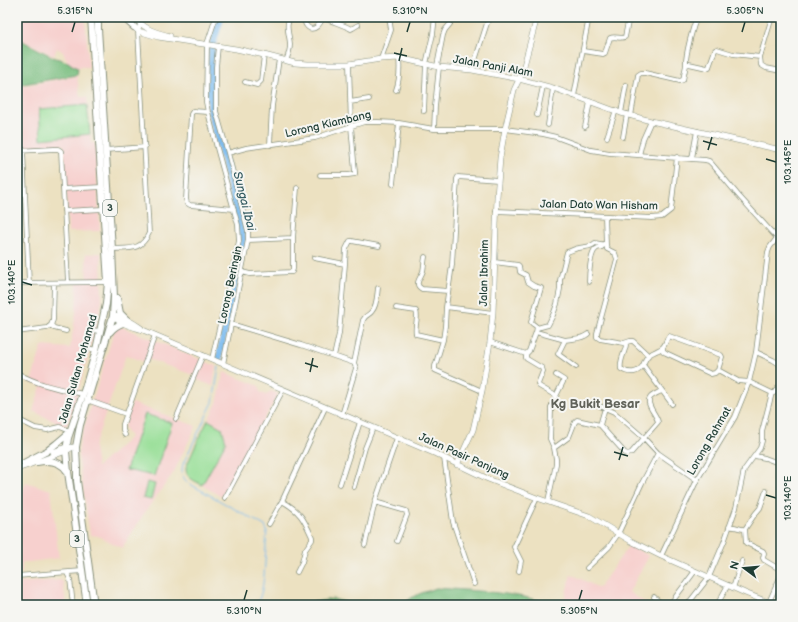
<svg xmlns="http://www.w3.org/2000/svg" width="798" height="622" font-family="'Balsamiq Sans',sans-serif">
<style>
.built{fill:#f7d0ce}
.green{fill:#99df98;stroke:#5c8e66}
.forest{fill:#7abe80;stroke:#4c7e5a}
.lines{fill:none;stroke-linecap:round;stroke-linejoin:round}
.stream{stroke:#7cbcf0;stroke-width:1}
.river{stroke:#7cbcf0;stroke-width:7}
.minor-casing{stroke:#868f7a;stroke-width:5.5}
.major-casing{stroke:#868f7a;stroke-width:6}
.highway-casing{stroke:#868f7a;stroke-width:8}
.minor{stroke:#fff;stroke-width:4}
.major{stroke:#fff;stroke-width:5}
.highway{stroke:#fff;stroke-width:6}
.ticks{fill:none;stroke:#1f3d34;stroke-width:1.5}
.labels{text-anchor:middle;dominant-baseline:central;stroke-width:4;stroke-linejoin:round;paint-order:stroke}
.shield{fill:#f6f6f2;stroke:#60746d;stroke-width:1}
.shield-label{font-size:10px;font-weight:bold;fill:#1f3d34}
.street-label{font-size:11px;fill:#1f3d34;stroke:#f6f6f2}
.water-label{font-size:12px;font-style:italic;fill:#365d63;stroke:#f6f6f2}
.quarter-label{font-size:13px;font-weight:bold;fill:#61635a;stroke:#f6f6f2}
.neatline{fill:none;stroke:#1f3d34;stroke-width:1.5}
.ticks-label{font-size:10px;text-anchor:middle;fill:#1f3d34}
</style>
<rect width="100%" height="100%" fill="#f6f6f2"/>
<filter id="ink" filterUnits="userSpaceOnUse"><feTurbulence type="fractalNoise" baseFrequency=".025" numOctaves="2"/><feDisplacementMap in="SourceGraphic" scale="8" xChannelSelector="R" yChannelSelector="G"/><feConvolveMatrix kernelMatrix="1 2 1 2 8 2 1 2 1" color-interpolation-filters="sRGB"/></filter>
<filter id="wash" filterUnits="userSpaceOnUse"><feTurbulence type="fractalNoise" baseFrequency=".012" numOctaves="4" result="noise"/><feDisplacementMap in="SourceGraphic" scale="16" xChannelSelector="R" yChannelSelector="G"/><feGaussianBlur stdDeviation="0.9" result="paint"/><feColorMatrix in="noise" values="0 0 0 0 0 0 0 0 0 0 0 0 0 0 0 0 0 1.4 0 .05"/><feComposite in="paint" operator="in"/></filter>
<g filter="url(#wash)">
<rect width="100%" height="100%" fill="#ece1c1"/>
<path class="built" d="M17 17H85L89 67H76L68 62 63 52 57 48 54 56 17 37Z
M77 76 80 97H87L91 143H95L100 231 68 232 64 145 21 147 20 130H17V87Z
M101 253 102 301 96 328 72 413 66 427 33 411 41 386 31 382 42 346 70 348 76 313 77 281 87 280 86 254Z
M120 327 125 328 216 366 213 386 195 379 196 376 148 359 147 363 126 355 94 447 97 467 125 442 130 437 124 427 132 403 196 426 181 457 174 472 145 512 122 548 98 536 90 535 78 455 80 440 114 332 116 328Z
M224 372 259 386 260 392 266 395 271 391 278 394 222 497 188 477 186 471V467L199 438 217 403Z
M26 482 51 490 59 558 22 563V573H17V497L22 492Z
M629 545 649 556 629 592 648 605H563L571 574 599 588Z
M60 580 63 582 66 605H17V583Z"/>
<path class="green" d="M87 105 90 134 41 139 39 109Z
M145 414 172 423 154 476 126 470Z
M208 420 222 428 226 442 202 485C194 480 185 478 186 467L199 438Z
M147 482 155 484 151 500 143 498Z"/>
<path class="forest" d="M17 38 53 57 68 62 75 67 78 68 77 75 17 85Z
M436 588C476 591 516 592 554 605H404C410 595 426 592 436 588Z
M333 599 356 605H297Z"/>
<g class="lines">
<path class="stream" d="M219 367 213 402 183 464C181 473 182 477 188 483L265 526 267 531C265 545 266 593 257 602 257 602 252 605 252 605"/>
<path class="river" d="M213 43 221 17
M212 48 210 93 211 113 230 184 243 239 242 244 219 358"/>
</g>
</g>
<g filter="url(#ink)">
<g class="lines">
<g class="minor-casing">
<path id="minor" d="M293 17C296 18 301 18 303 19 305 21 305 24 306 25 313 35 321 23 323 17 332 22 342 24 351 29L353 28 358 25
M652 17H653
M218 46 216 67V111L228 153 248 231V240L223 364
M583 51 603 54 605 53 610 38C615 36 620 39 625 37L629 17
M760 57 761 65 766 68 776 70
M381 59 391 30 389 17
M286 61C288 56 290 50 290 45 290 36 284 24 291 17
M686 65C685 56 693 26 697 17
M437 66 443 35 445 30 450 24
M472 70 489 17
M245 82 257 85 261 81 264 55
M396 90C400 79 400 69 399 58
M574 96 589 17
M350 102 369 99
M424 111 426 64 433 34 435 17
M208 112 193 111 191 114 186 199 187 203 190 205 234 209
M621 113 626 85
M537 115 543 86
M631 116 638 75 641 73H645L680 81 683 80 686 65 689 64 707 68 709 67 715 50 717 49 733 54 760 57 772 17
M548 125 553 88
M585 127 590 102
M434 129 435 106 439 67
M607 137 616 110
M623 137 627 114
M270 145 272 106 279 59
M23 150 29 283
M106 150 145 147
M17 151 54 149H58L61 151 68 282
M228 153 246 148 315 138 364 122H378L399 123 434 129H505L543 134 556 137 591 150 610 153 705 160 709 161 712 164 738 195 777 238 781 241
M639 155 643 139 651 121
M692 158 697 131
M320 175H348L355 174V172L351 126 349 64
M393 184 399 123
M63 189 102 187
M64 211 103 209
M496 211 652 218 662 217 671 210 677 157
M248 240 293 238
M606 245 607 249 615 253 617 259 597 333V337L600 339 624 343 626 345C625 353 619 361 621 369 629 374 638 374 643 365 644 363 645 359 647 357 651 352 659 351 663 347 666 344 666 339 669 336L721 355 722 357 718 370 738 381 749 382 772 393H774L781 384
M112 249C130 248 141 251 149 233L138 31 140 24
M425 257C424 262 424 267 423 271 421 278 413 284 422 289L448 291
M314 258 345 264
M494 262 518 265 519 266 520 272 526 275 528 282 534 286 541 288 531 322C535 327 538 324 536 332L565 340 558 354 576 367
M242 272 250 274 292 272 293 269V238L297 188
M589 282C589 275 590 253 596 249 596 248 602 247 602 247L604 244
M17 283 108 282
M446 307 493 313
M396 308 416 311C419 318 414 326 416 334L443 340
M231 324 301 345 354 363
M51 325 54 328 66 331
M537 328 548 325 553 315 557 304 560 289V280L567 252C571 251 576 248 579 248 586 246 590 248 595 243L606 245 605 216
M17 332 47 328 51 325 53 320 54 283
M565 340C573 338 581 340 588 334
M490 342 526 354 529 351 536 332
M624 343 630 341H633L648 355
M663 347V351L666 353 711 374 715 373 718 370
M96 350 87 348 91 330 100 331
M756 352 773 360 781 365
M526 354V358L527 359 542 368 543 371 538 384 539 386 556 396
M334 356 339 334 345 264 346 249 350 241H352L379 246
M212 359 239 241 238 225 217 148 208 112 206 102 207 44 216 17
M643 365 672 404
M17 373C38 385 60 389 83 394
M482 391 437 371 435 370V366L443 340 445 326 446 307 452 265 457 179 458 177 498 180
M87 400 126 414
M592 403 600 406 614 412 644 438 658 453 697 480
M605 408 600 425 625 453 628 454 631 453 658 422C657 415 645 404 650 398 652 395 658 393 661 391
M342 415 356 368 354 363 363 320C367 313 369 316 372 311 377 306 377 295 378 288
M17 419 35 428 47 430 60 427 70 431
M176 419 203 355
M125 435 123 430V424L155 335
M554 448 569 437 575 422 577 420 600 425
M755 456 765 458 781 464
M444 458 453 522 474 584
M340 484 360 422
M354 487 365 448 373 428
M225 498 283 390
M282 501C300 511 304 519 312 537V540L305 550 302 562 297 572
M548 501 556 464V459L554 448 550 439 551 411V407L556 396 564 380 556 375
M375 502 406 511 407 515 397 541
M269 524 282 501 325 408
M729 527C736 526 741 530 745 529L755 514 760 508 766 491
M745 529 746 543 763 551 764 553 763 558 764 560 781 570
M365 545 375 502 397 438
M661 556 697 480 735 417 749 382 756 352 768 252 770 247 777 238
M587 568 609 547 618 534 642 483 658 453
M519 571 521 561 514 547 537 498
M67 573 70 579 73 605
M17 576 82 571
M733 588 742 561
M654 597C659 602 664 607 671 603L695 571
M769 602 781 575
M687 605 709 577 724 542 736 508 744 470 760 448 762 441V431L772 393
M717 605 728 585"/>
</g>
<g class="major-casing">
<path id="major" d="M134 17C146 30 154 32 170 36
M132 25 138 31 158 37 236 49 264 55 295 63 308 64H349L381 59 399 58 439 67 472 70 519 79 553 88 621 113 651 121 781 150
M113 316C119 324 134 327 143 330L436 454 488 479 537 498 589 516 631 541 661 556 745 593 775 605
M113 316C122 316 134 323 141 328
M53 452 66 447H70
M457 465 473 430 482 391 490 342 493 313 497 197 500 158 505 129 514 90 522 73 537 17
M17 469 26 466 66 451 73 447"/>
</g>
<g class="highway-casing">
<path id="highway" d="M123 17 134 27
M117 298 120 313 127 320
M110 332C114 327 117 325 123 323
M37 462C48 460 60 460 67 471
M24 463 47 451 56 444 69 433
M87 605 68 472 66 451 68 438 85 388 96 350 106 304 108 282 91 17
M94 605 77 481V469L76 447 80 425 113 316 114 297 112 249 98 29V17"/>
</g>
<use href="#minor" class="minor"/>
<use href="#major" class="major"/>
<use href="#highway" class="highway"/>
</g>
</g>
<path class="ticks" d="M72 32 75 22M407 32 410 22M742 32 745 22M394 53 407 56M399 61 402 48M703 141 717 145M708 150 712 137M766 159 776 162M22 282 32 285M305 363 318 367M310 372 313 358M614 452 628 456M619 460 623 447M766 495 776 498M244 600 247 590M579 600 582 590"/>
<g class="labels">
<g class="shield">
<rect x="103" y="200" width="14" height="16" rx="3"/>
<rect x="70" y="531" width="14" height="16" rx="3"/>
</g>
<g class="shield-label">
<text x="110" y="208">3</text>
<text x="77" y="539">3</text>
</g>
<g class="street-label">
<text transform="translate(493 66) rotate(10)">Jalan Panji Alam</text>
<text transform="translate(328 124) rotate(-13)">Lorong Kiambang</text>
<text transform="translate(599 205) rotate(1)">Jalan Dato Wan Hisham</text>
<text transform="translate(484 273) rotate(-89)">Jalan Ibrahim</text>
<text transform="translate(230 285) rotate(-78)">Lorong Beringin</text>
<text transform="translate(78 369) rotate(-74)">Jalan Sultan Mohamad</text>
<text transform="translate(709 441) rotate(-60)">Lorong Rahmat</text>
<text transform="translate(464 456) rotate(24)">Jalan Pasir Panjang</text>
</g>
<g class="water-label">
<text transform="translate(244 201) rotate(76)">Sungai Ibai</text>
</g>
<g class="quarter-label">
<text x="595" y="404">Kg Bukit Besar</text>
</g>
</g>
<rect width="798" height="622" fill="none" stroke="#f6f6f2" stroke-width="44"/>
<g transform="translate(744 568) rotate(286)" stroke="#f6f6f2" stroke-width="3" paint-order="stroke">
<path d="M0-3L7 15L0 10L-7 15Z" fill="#1f3d34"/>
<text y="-6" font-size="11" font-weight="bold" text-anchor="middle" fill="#1f3d34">N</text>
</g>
<rect x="22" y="22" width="754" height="578" class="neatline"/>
<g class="ticks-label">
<text x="75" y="14">5.315°N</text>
<text x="410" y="14">5.310°N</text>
<text x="745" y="14">5.305°N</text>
<text transform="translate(787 162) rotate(-90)" y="4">103.145°E</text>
<text transform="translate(11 282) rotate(-90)" y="4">103.140°E</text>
<text transform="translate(787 498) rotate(-90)" y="4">103.140°E</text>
<text x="244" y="614">5.310°N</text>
<text x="579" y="614">5.305°N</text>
</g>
</svg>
